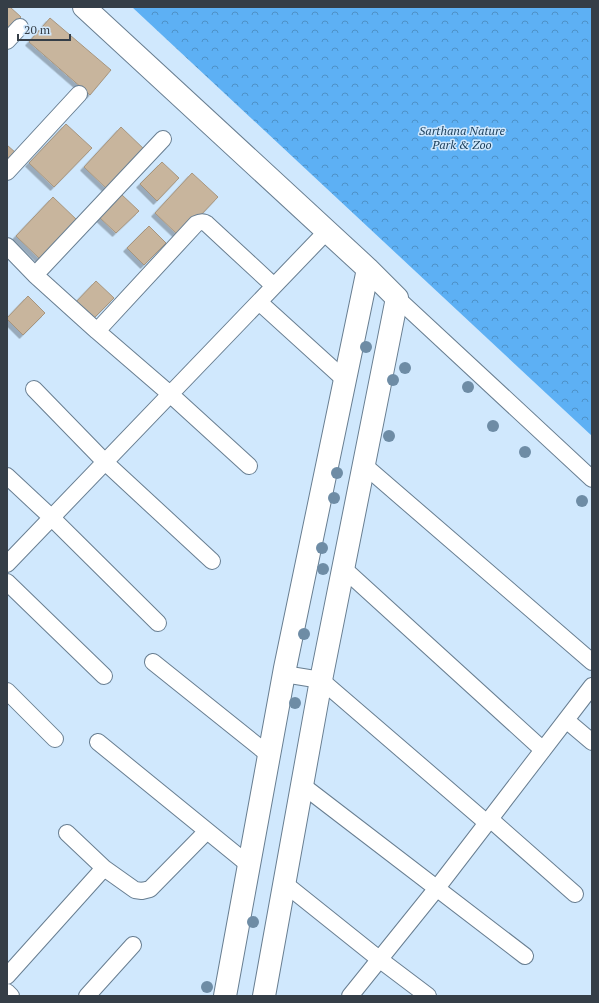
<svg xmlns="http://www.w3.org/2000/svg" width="599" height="1003" font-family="'PT Serif',serif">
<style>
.forest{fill:url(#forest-crowns)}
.building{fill:#c8b59d;stroke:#a7957e;filter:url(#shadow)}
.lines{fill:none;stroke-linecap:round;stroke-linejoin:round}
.street-casing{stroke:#687e91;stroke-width:18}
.secondary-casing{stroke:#687e91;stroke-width:24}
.street{stroke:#fff;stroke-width:16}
.secondary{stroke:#fff;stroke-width:22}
.tree{fill:#6e8ca5}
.labels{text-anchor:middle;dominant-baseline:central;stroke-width:3;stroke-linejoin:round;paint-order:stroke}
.park-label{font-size:12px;font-style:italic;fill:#1e415d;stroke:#d0e8fd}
</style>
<defs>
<pattern id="forest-crowns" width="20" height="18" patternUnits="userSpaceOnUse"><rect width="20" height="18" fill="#5db0f4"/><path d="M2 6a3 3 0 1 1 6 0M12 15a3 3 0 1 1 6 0" fill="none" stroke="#4e91c7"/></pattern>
<filter id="shadow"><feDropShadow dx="-3.5" dy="3.5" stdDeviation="0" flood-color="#0004"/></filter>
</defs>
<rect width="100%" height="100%" fill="#d0e8fd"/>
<path class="forest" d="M132 7H592V436Z"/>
<path class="building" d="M7 7H10L21 17 7 32Z
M50 18 111 70 90 95 29 42Z
M66 124 92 148 54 187 29 163Z
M121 127 146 151 109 191 84 167Z
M7 145 16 153 7 162Z
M162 162 179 178 157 201 140 184Z
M192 173 218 197 180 237 155 213Z
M121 194 139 211 116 233 99 217Z
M53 197 78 221 41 260 16 236Z
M149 226 166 243 144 265 127 248Z
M96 281 114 298 91 321 74 304Z
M28 296 45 313 23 335 7 319V318Z"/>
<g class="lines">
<g class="street-casing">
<path id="street" d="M7 41 20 27
M7 172 79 94
M7 246 35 275 97 331 170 394 249 466
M35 275 163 139
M397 298 592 479
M259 302 345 380
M97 331 196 224C200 222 203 221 207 224L274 286
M34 389 105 462 212 561
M364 465 592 662
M7 476 52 518 158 623
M7 564 327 231
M343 568 543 750
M7 582 104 676
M153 662 269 755
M284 674 321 680 487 823
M7 691 55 739
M566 720 592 742
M98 742 249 865
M302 785 525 956
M490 819 575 894
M67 833 104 868 135 890 142 891 150 889 207 831
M284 883 379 959 428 996
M7 976 104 868
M7 992 11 996
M87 996 133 945
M350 996 437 888 592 686"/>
</g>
<g class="secondary-casing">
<path id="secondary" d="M84 7 368 269 397 298 321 680 264 996
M225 996 285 668 368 269"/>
</g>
<use href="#street" class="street"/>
<use href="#secondary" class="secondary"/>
</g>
<g class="tree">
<circle cx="366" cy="347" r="6"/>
<circle cx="405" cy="368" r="6"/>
<circle cx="393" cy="380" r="6"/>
<circle cx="468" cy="387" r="6"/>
<circle cx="493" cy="426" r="6"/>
<circle cx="389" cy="436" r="6"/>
<circle cx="525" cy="452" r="6"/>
<circle cx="337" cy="473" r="6"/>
<circle cx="334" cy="498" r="6"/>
<circle cx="582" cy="501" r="6"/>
<circle cx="322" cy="548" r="6"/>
<circle cx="323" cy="569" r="6"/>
<circle cx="304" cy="634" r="6"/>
<circle cx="295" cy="703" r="6"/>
<circle cx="253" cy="922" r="6"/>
<circle cx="207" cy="987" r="6"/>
</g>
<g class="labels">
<g class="park-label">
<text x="462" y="130">Sarthana Nature<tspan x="462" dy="14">Park &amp; Zoo</tspan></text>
</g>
</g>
<rect width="599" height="1003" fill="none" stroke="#353e47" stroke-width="16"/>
<path d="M18 34v6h52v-6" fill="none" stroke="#353e47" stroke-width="2"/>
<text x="24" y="34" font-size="12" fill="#353e47" stroke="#d0e8fd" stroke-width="3" paint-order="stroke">20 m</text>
</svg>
